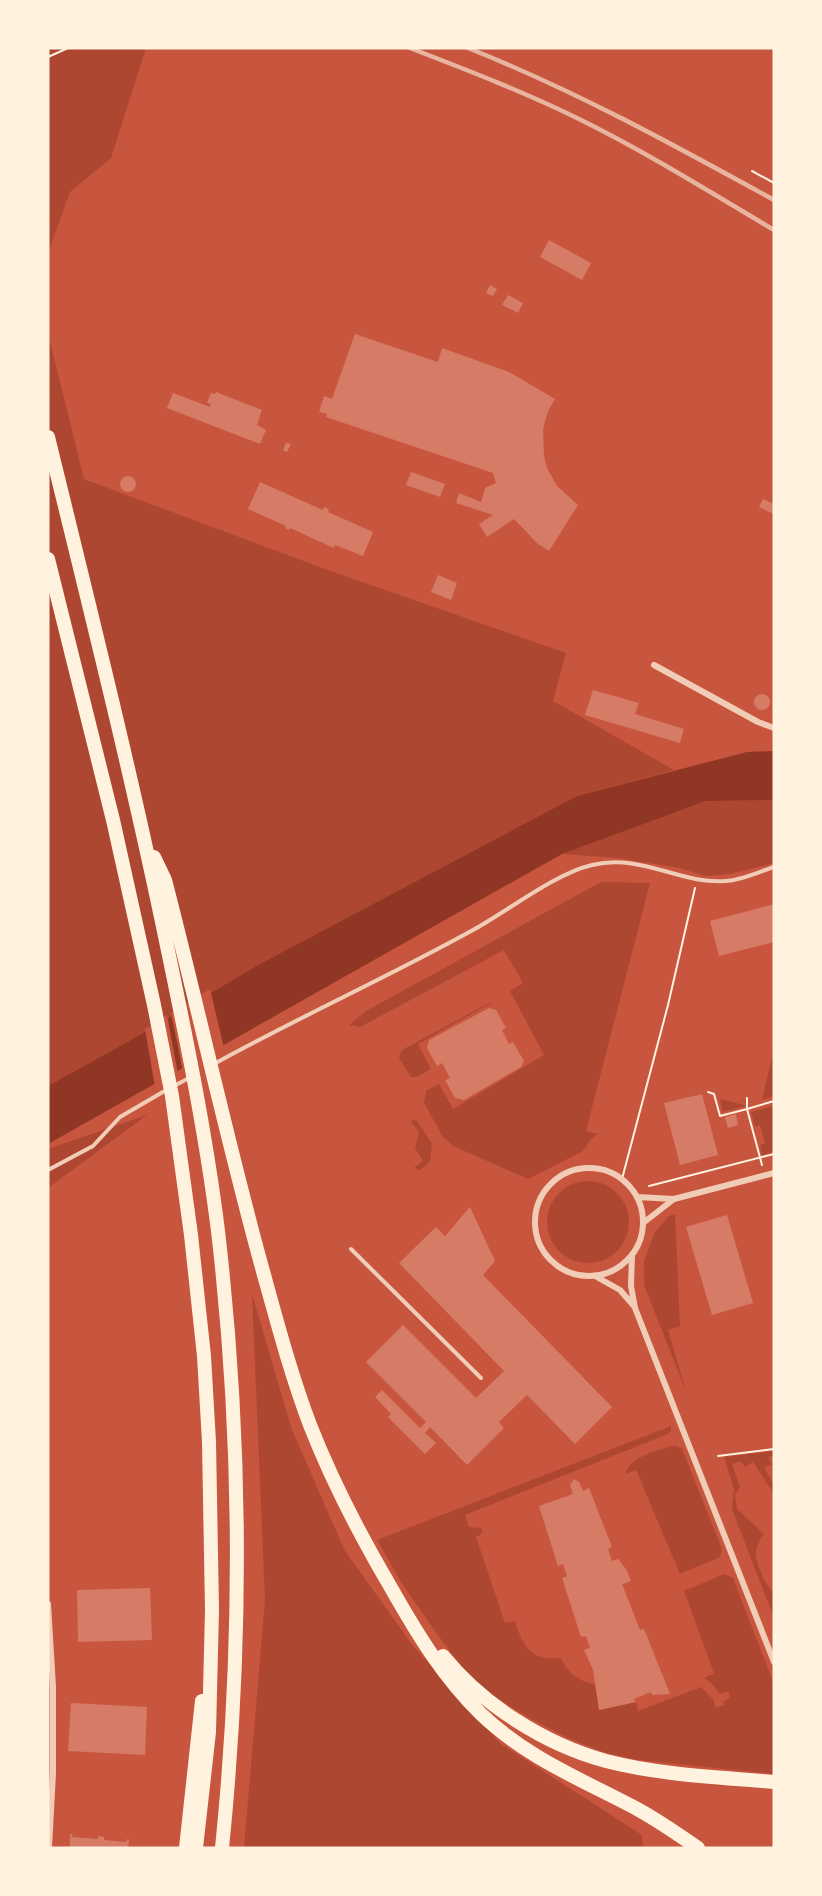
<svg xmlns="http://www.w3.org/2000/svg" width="822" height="1896" font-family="'Fira Sans Condensed',sans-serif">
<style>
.green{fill:#ae4732}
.water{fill:#8f3625}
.pier{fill:#c8553d}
.building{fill:#d67c66}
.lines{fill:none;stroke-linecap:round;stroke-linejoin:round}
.path{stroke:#fff3e0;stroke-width:2}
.service{stroke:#f1ccb7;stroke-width:4}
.minor{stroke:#f1ccb7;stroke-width:6}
.motorway{stroke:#fff3e0;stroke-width:14}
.rail{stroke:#e9b49f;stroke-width:4.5}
</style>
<rect width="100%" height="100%" fill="#c8553d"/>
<path class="green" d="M48 48H146L111 158 70 192 48 253Z
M48 334 84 479 325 569 566 653 553 701 674 770 577 796 258 965 140 1035 48 1086Z
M774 800V863L730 874 704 876 680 868 618 858 562 854 706 801Z
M601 882 650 883 586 1131 598 1134 592 1138 583 1151 528 1179 453 1146 443 1137 424 1103 426 1091 439 1084 453 1109 544 1055 510 991 523 983 504 950 360 1027 349 1025 366 1011Z
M489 1003H491L418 1044 431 1069 417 1077H411L399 1058 402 1050Z
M774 1048V1096L762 1100Z
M720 1099 744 1105 745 1106 723 1112Z
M774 1106V1152L762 1155 760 1145 765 1143 760 1125 755 1127 751 1112Z
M147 1115 48 1188V1149Z
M412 1120 417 1121 432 1144 430 1162 420 1170 414 1168 423 1161 415 1148 419 1132 411 1122Z
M547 1222a41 41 0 1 1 82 0a41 41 0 1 1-82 0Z
M675 1214 680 1326 668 1330 687 1394 644 1285V1261L655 1232 669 1216Z
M252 1294 292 1430 345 1551 413 1646 501 1744 642 1835 643 1848H244L265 1600Z
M671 1426V1431L668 1434 465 1515 469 1527 481 1528 483 1533 476 1537 505 1623 515 1621C523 1647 531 1661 561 1658 568 1674 578 1680 595 1685L600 1710 636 1702 638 1711 701 1687 713 1699 716 1708 724 1705 723 1702 730 1698 728 1691 720 1694 712 1684 704 1678 714 1673 684 1591 724 1574 733 1578 774 1684V1774L638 1760 603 1752 570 1739 531 1719 478 1687 440 1638 403 1585 377 1540Z
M671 1446H677L682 1449 722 1549 720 1557 680 1574 636 1470 625 1474C631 1456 655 1452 671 1446Z
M774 1451V1456L768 1457 772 1465 764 1467 774 1485V1494L753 1462 745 1467 741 1461 732 1464 740 1487 735 1495 737 1509 764 1534C759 1540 755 1549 756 1557 758 1568 766 1586 774 1593V1618L732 1509 734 1489 724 1457Z"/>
<path class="water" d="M774 751V800L706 801 562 854 48 1144V1086L140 1035 258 965 577 796 747 752Z"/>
<path class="pier" d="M210 989 224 1048 183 1072 171 1013Z
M167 1015 178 1074 155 1087 145 1029Z"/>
<path class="building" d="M549 240 591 263 582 280 540 257Z
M490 285 497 289 493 296 486 293Z
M508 295 523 303 518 313 502 305Z
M355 334 438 362 442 348 509 372 555 399 548 411 543 429 544 456 547 468 557 486 578 505 549 551 538 544 514 519 487 537 479 524 493 515 456 503 459 493 481 502 485 488 496 483 493 473 326 417 327 414 319 412 324 396 332 399Z
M216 392 262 410 257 425 266 430 260 444 167 408 173 393 210 407 211 404 207 403 211 393 215 394Z
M286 443 291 444 287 452 283 450Z
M411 472 445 484 440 497 406 485Z
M120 484a8 8 0 1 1 16 0a8 8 0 1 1-16 0Z
M260 482 323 510 324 507 329 509 328 512 373 532 363 556 335 545 334 548 290 528 289 530 285 528 286 526 248 509Z
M763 499 774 504V514L759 507Z
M438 575 457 583 451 600 431 592Z
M593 690 639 703 635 714 684 729 680 743 585 715Z
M754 702a8 8 0 1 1 16 0a8 8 0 1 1-16 0Z
M774 904V942L719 956 710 921Z
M489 1008 496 1010 506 1028 502 1030 509 1044 513 1042 524 1061 521 1067 464 1100 455 1098 445 1080 450 1078 442 1063 437 1066 427 1048 429 1040Z
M702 1094 718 1155 680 1165 664 1103Z
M736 1114 738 1125 728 1128 725 1117Z
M470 1207 495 1261 483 1275 612 1407 575 1444 527 1395 499 1422 504 1428 467 1465 430 1427 425 1433 436 1443 425 1454 388 1417 391 1414 375 1397 382 1390 420 1428 426 1422 366 1362 403 1325 476 1398 504 1371 399 1263 436 1227 445 1236Z
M727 1215 753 1303 712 1315 686 1227Z
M574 1479 579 1482 583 1491 589 1488 612 1547 608 1549 612 1561 618 1559 626 1569 631 1581 622 1584 640 1630 644 1629 670 1694 652 1695 651 1692 634 1699 636 1702 599 1710 593 1670 584 1650 590 1648 586 1636 581 1637 562 1578 567 1576 563 1564 558 1566 539 1506 573 1494 570 1485Z
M150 1588 152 1640 78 1642 77 1590Z
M71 1703 147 1707 145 1755 68 1751Z
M70 1834H72V1837L98 1839V1836L104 1837V1840L126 1842 127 1839 129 1840 128 1848H70Z"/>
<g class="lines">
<path class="path" d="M48 57 68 48
M752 171 774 183
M708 1092 714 1094 720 1116 747 1109V1098
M762 1165 747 1109 774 1101
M622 1179 668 1005 695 888
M649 1186 774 1154
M718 1456 774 1449"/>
<path class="service" d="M214 1064C299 1017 388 977 473 930 508 911 554 874 592 865 642 853 681 885 726 881 743 880 758 872 774 867
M174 1086 189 1078
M48 1170 93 1146 120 1117 168 1089
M351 1249 481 1378"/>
<path class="minor" d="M654 665 758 722 774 728
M535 1222a54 54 0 1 1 108 0a54 54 0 1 1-108 0Z
M637 1197 674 1199 774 1173
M643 1223 674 1199
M632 1255 631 1286 635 1308 774 1662
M595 1276 620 1290 633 1305
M48 1604 53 1687V1773L49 1848"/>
<path class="motorway" d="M48 437C89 605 131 772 166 941 186 1037 206 1134 218 1231 242 1437 243 1642 222 1848
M48 559 113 820 154 1005 172 1096 191 1235 204 1356 209 1442 212 1610 209 1732 196 1848
M154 857 165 880C198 1007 226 1136 261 1264 276 1318 290 1372 310 1425 332 1481 360 1535 390 1586 416 1632 443 1677 481 1714 528 1759 583 1780 639 1810 659 1821 679 1835 698 1848
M443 1656C483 1705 544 1744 606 1761 660 1775 718 1777 774 1782
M186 1848 202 1701"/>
<path class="rail" d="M410 48C467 70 524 92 579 119 646 152 710 192 774 230
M468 48C574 90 674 145 774 200"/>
</g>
<rect width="822" height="1896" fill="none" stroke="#fff3e0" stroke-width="99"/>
</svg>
